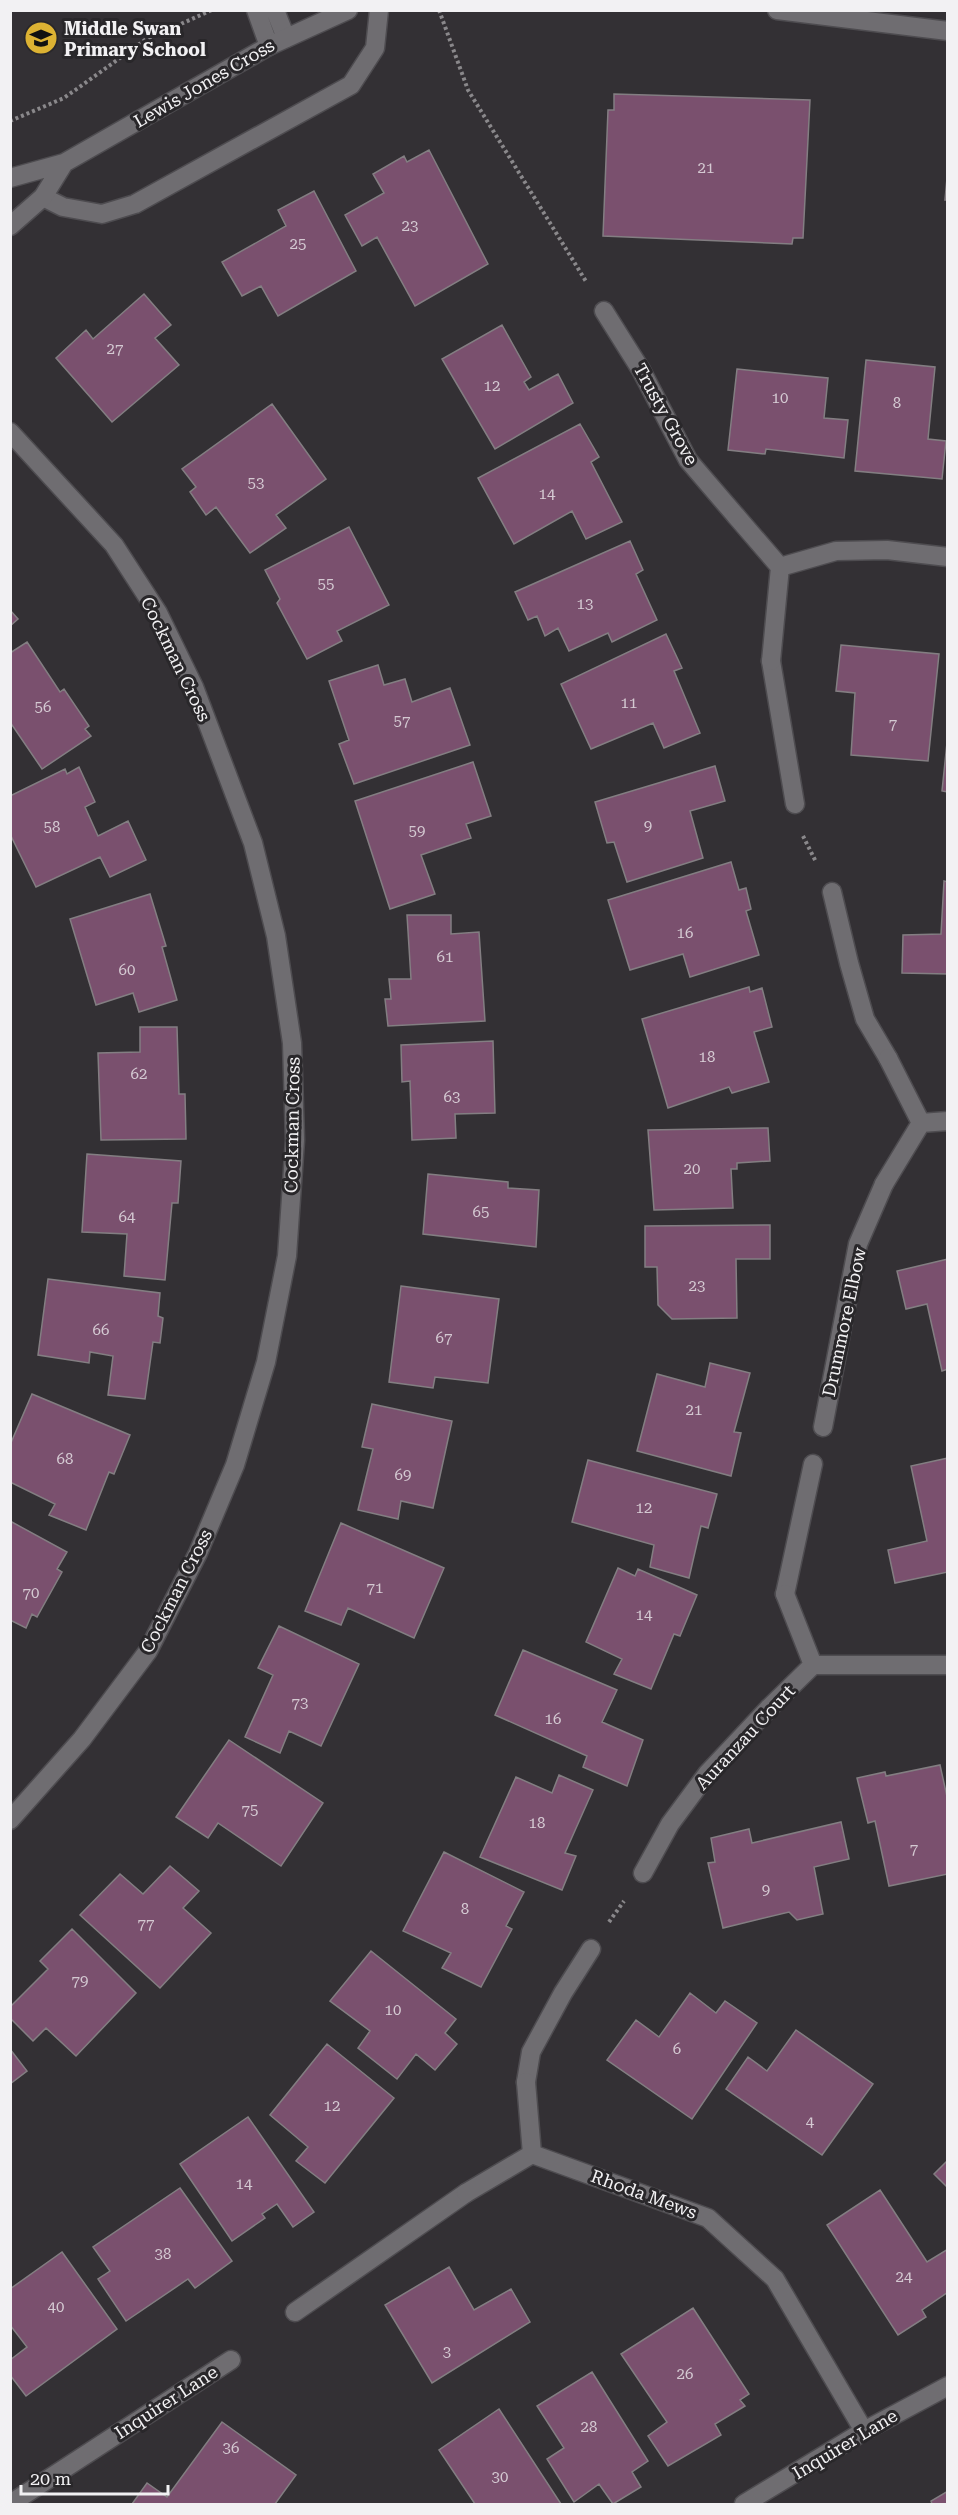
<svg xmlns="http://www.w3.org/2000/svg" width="958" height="2515" font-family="'Roboto Serif',serif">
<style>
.building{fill:#7a506e;stroke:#837e82;stroke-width:1.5}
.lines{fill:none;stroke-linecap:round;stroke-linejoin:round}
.service-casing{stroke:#4e4c50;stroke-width:21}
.minor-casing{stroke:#4e4c50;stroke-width:21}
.tertiary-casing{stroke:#4e4c50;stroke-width:21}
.path{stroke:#8a888b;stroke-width:4;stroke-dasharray:3 3;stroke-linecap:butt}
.service{stroke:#6f6d71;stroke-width:18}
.minor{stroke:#6f6d71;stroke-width:18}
.tertiary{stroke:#6f6d71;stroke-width:18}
.labels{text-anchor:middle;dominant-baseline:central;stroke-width:6;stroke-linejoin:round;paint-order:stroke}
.number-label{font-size:15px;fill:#d4c9d2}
.poi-label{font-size:18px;font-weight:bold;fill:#f2f1f3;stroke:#29272a;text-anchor:start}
.street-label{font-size:18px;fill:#f2f1f3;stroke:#29272a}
</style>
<rect width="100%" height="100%" fill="#333034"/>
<path class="building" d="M614 94 810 100 803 238H793L792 244 603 236 608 110H614Z
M429 150 488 264 415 306 377 237 362 246 345 215 384 193 373 174 404 156 407 162Z
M948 167V200H945Z
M314 191 356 271 278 316 261 286 242 296 222 262 286 226 278 210Z
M144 294 171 325 155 338 179 365 112 422 56 358 86 330 93 339Z
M502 325 531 377 524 382 529 390 558 374 573 403 495 449 442 359Z
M866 360 935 367 928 439 946 441 942 479 855 471Z
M737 369 828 378 824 418 848 420 844 458 766 449 765 454 728 450Z
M272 404 326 479 276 515 286 528 250 553 216 507 206 515 190 492 196 487 182 469Z
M580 424 599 457 591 462 622 522 586 539 572 511 514 544 478 478Z
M349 527 389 605 337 631 342 641 307 659 277 603 280 599 265 570Z
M630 541 643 570 636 574 657 620 612 642 608 633 569 651 558 628 545 636 537 616 528 620 515 592Z
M10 610 18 619 10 626Z
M666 634 682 668 674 671 700 733 664 748 653 723 591 749 561 684Z
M27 642 60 692 64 689 89 726 85 729 91 736 42 769 10 722V653Z
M841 645 939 654 928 761 851 755 855 693 836 691Z
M378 665 384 685 405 679 412 702 450 688 470 745 354 784 339 744 349 740 329 681Z
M948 733V792L942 791Z
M473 762 491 816 466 824 471 838 421 855 435 894 390 909 355 801Z
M715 766 725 801 690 811 703 858 627 882 614 842 607 843 595 802Z
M79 767 95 802 85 807 98 836 128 821 146 860 110 877 100 857 36 887 10 834V796L65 769 67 774Z
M731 862 739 890 746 888 751 909 746 911 759 955 690 977 683 954 630 970 608 900Z
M944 881 948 882V974L902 973 903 935 941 934Z
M150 894 166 946 162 947 177 1000 139 1012 133 993 96 1005 70 919Z
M407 915H451V934L479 932 485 1021 388 1026 385 999H391L389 979H411Z
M749 987 750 992 762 988 772 1027 754 1032 769 1082 732 1093 729 1087 668 1108 642 1019Z
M140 1027H177L179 1094H185L186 1139 101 1140 98 1053 140 1052Z
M493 1041 495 1113 455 1114 456 1138 412 1140 410 1081 402 1082 401 1045Z
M768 1128 770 1161 737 1163V1169H731L733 1208 654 1210 648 1130Z
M87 1154 181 1161 178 1203H172L165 1280 124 1276 127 1234 82 1232Z
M428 1174 508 1182V1188L539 1190 536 1247 423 1234Z
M770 1225V1259H736L737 1318 672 1319 658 1305 657 1267H645V1226Z
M948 1259V1369L942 1371 927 1304 906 1309 897 1271Z
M48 1279 160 1293 158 1316 163 1318 160 1343 153 1342 145 1399 108 1395 113 1356 90 1352 89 1363 38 1355Z
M401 1286 499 1299 488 1383 435 1377 433 1388 389 1382Z
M710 1363 750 1373 734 1432 741 1433 731 1476 637 1451 657 1374 705 1387Z
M32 1394 130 1435 114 1474 109 1472 86 1530 49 1515 55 1504 10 1482V1445Z
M372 1404 452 1421 433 1508 401 1501 398 1519 358 1510 373 1449 362 1447Z
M948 1458V1572L895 1583 888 1550 927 1541 911 1466Z
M588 1460 717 1494 708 1528 701 1526 689 1578 650 1567 654 1545 572 1522Z
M10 1521 67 1552 57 1569 62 1572 37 1617 32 1614 26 1628 10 1620Z
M341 1523 444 1568 414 1638 348 1608 341 1625 305 1611Z
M618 1568 635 1576 638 1569 697 1595 680 1636 674 1634 651 1689 614 1674 622 1659 586 1642Z
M279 1626 359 1664 321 1746 289 1731 280 1753 245 1737 273 1675 258 1668Z
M523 1650 617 1690 602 1722 643 1740 627 1786 583 1767 587 1756 495 1715Z
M229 1740 323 1803 281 1866 218 1823 208 1838 176 1817Z
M940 1765 948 1801V1874L889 1886 875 1821 868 1823 857 1778 885 1772 886 1776Z
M559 1775 593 1790 565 1853 576 1856 562 1890 480 1857 516 1777 552 1793Z
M841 1822 849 1859 814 1867 823 1914 797 1920 789 1912 723 1928 708 1863 715 1862 711 1838 749 1829 752 1843Z
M444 1852 524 1892 506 1926 512 1929 481 1987 442 1968 451 1953 403 1931Z
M170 1866 199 1891 183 1908 211 1933 160 1988 80 1915 120 1874 143 1894Z
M72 1929 136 1993 76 2056 46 2028 33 2041 10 2018V2007L48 1969 40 1961Z
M371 1951 456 2019 445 2033 457 2044 435 2070 416 2054 397 2079 358 2048 370 2031 330 2001Z
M690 1993 716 2013 725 2001 757 2023 692 2119 607 2060 636 2020 659 2037Z
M796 2030 873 2084 822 2155 726 2089 748 2057 767 2071Z
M327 2044 394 2098 325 2183 296 2161 308 2147 270 2115Z
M10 2049 27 2071 10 2084Z
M248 2117 314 2212 293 2227 277 2204 262 2214 265 2218 232 2241 180 2164Z
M948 2160V2188L934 2174Z
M180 2188 232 2261 195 2288 188 2279 126 2321 98 2279 110 2271 93 2247Z
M880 2190 927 2262 948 2249V2292L922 2310 926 2317 898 2335 827 2225Z
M62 2252 117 2329 26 2396 10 2375V2360L27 2347 10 2325V2289Z
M449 2267 474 2310 511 2289 530 2322 432 2383 385 2305Z
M693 2308 749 2394 740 2400 745 2406 715 2424 721 2435 668 2466 648 2436 667 2422 621 2354Z
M592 2372 648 2461 632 2472 641 2487 613 2504 599 2484 574 2502 547 2459 564 2448 537 2406Z
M499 2409 561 2504H475L439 2450Z
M222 2422 296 2475 275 2504H132L147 2483 167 2497Z
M948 2491V2504H932L931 2501Z"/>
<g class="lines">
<g class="service-casing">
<path id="service" d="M256 10 269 46
M275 10 286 38
M777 10 948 31
M43 197 63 207 102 214 135 204 351 85 375 48 379 10
M604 311 641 370 688 460 736 516
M771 661 795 804
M832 892 849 963 865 1019 888 1058
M823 1427 858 1244 884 1184
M785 1594 813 1464
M643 1873 670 1824 707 1774 769 1708
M526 2082 531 2052 563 1993 591 1949
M295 2312 466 2193
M10 2504 231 2360"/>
</g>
<g class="minor-casing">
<path id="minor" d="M736 516 780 567 771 661
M780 567 836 551 887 550 948 557
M921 1123 948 1121
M884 1184 921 1123 888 1058
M813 1665H948
M769 1708 813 1665 785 1594
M532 2154 708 2218 775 2279 864 2431
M466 2193 532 2154 526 2082
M744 2504 864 2431 948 2386"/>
</g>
<g class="tertiary-casing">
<path id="tertiary" d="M10 178 64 163 269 46 348 10
M10 226 43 197 64 163
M10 432 114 545 158 613 194 687 253 843 276 936 292 1043 295 1140 287 1256 266 1362 235 1465 198 1553 148 1651 82 1739 10 1820"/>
</g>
<path class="path" d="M439 10 468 90 587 283
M10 121 64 98 145 40 212 10
M803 836 816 862
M609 1922 624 1901"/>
<use href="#service" class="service"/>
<use href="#minor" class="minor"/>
<use href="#tertiary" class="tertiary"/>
</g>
<defs>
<g id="school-disc" transform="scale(1.725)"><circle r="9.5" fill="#dcb233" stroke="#29272a"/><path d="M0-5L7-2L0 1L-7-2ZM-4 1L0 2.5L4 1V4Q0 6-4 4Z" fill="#111"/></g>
</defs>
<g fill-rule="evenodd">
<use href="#school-disc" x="41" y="38"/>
</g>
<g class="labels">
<g class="number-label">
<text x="706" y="168">21</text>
<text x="410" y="226">23</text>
<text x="298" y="244">25</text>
<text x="115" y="349">27</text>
<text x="492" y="386">12</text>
<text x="780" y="398">10</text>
<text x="897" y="403">8</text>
<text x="256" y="483">53</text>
<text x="547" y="494">14</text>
<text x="326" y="584">55</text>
<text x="585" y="604">13</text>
<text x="629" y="703">11</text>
<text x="43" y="707">56</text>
<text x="402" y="721">57</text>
<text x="893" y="724">7</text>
<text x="648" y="826">9</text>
<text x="52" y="827">58</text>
<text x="417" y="831">59</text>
<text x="685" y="933">16</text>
<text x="445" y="957">61</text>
<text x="127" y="970">60</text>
<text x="707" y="1057">18</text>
<text x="139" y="1074">62</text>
<text x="452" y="1097">63</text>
<text x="692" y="1169">20</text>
<text x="481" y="1212">65</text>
<text x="127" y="1217">64</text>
<text x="697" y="1286">23</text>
<text x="101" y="1330">66</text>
<text x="444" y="1338">67</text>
<text x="694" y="1410">21</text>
<text x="65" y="1459">68</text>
<text x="403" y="1475">69</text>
<text x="644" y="1508">12</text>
<text x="375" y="1588">71</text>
<text x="31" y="1593">70</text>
<text x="644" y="1615">14</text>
<text x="300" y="1703">73</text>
<text x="553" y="1719">16</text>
<text x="250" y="1810">75</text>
<text x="537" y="1823">18</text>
<text x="914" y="1849">7</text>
<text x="766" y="1890">9</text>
<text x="465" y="1909">8</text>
<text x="146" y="1924">77</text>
<text x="80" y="1981">79</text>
<text x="393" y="2010">10</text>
<text x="677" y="2049">6</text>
<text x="332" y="2106">12</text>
<text x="810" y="2122">4</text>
<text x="244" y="2184">14</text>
<text x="163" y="2254">38</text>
<text x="904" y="2277">24</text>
<text x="56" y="2307">40</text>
<text x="447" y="2352">3</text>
<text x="685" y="2374">26</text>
<text x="589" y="2427">28</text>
<text x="231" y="2448">36</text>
<text x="500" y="2477">30</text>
</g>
<g class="poi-label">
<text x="64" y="28">Middle Swan<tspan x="64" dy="21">Primary School</tspan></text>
</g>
<g class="street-label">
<text transform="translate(204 83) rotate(-30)">Lewis Jones Cross</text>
<text transform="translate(666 414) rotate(61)">Trusty Grove</text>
<text transform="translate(176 659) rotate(64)">Cockman Cross</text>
<text transform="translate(292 1125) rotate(-89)">Cockman Cross</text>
<text transform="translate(844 1322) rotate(-78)">Drummore Elbow</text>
<text transform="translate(176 1591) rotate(-63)">Cockman Cross</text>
<text transform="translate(745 1737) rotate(-47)">Auranzau Court</text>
<text transform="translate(644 2194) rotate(20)">Rhoda Mews</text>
<text transform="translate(166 2402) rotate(-33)">Inquirer Lane</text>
<text transform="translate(845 2444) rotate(-31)">Inquirer Lane</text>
</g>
</g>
<rect width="958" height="2515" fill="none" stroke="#f2f1f3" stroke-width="24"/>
<path d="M21 2485v9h147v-9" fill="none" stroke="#f2f1f3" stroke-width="3"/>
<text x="30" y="2485" font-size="18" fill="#f2f1f3" stroke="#29272a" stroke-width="4.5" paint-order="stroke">20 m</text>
</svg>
